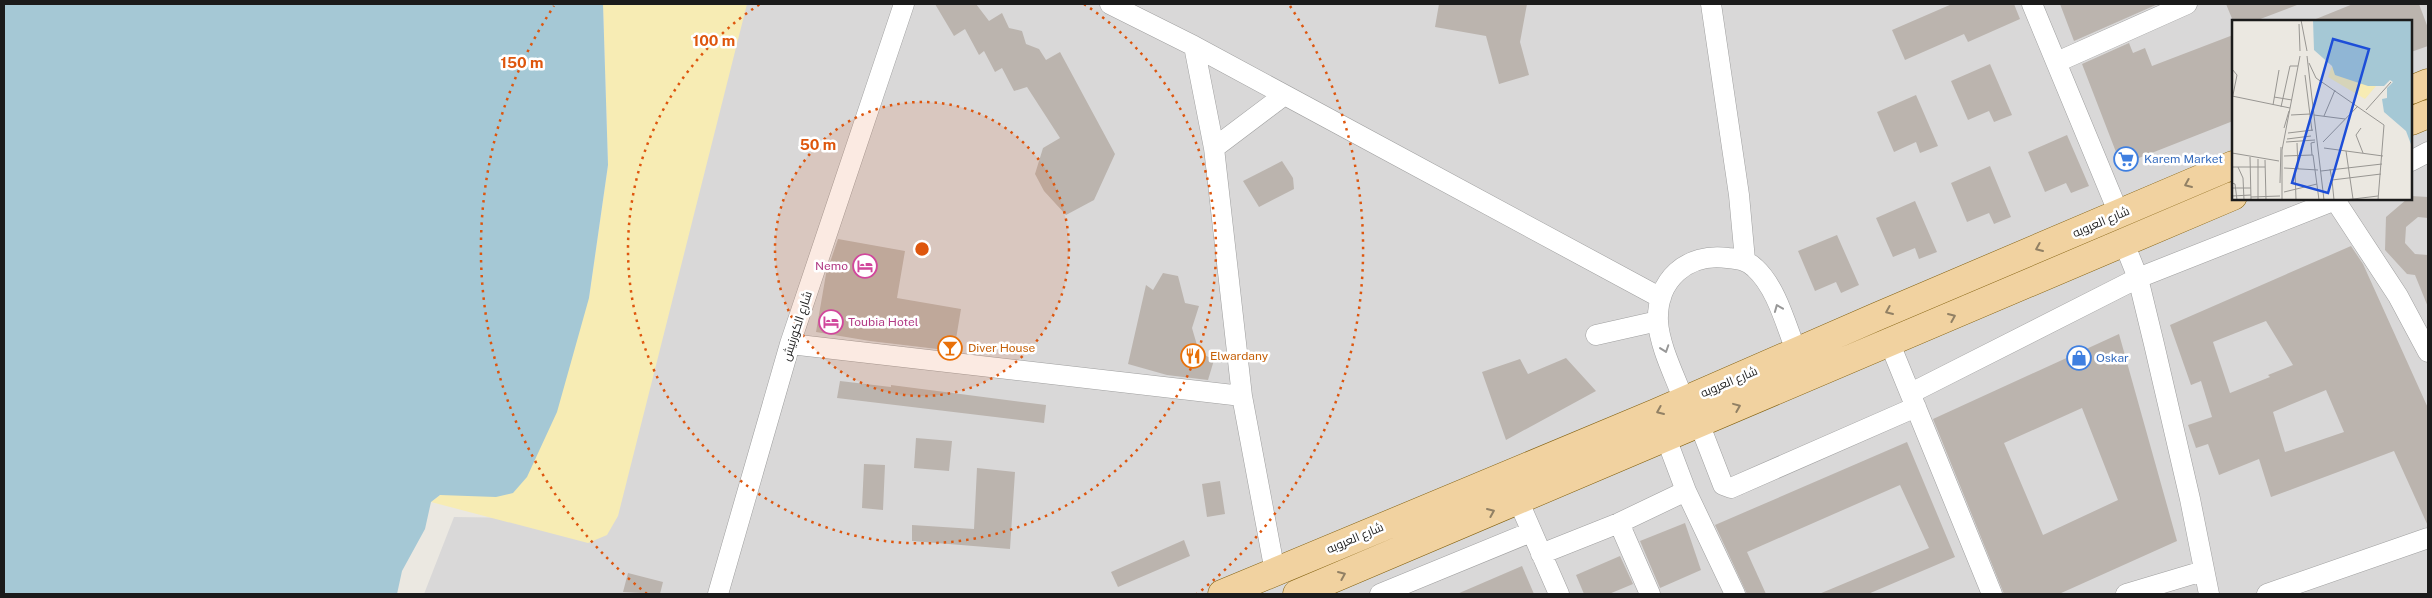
<svg xmlns="http://www.w3.org/2000/svg" width="2432" height="598" font-family="'Public Sans',Cairo,sans-serif">
<style>
.residential{fill:#d9d8d8;fill-rule:evenodd}
.sand{fill:#f7ecb4}
.water{fill:#a5c8d5}
.building{fill:#bbb4ae;fill-rule:evenodd}
.lines{fill:none;stroke-linecap:round;stroke-linejoin:round}
.street-casing{stroke:#9f9f9f;stroke-width:21}
.primary-casing{stroke:#83610f;stroke-width:29}
.street{stroke:#fff;stroke-width:20}
.primary{stroke:#f1d2a0;stroke-width:28}
.oneway{stroke:#918064}
.oneway2{stroke:#989898}
.ring{fill:none;stroke:#de560d;stroke-width:2.5;stroke-dasharray:2.5 5}
.labels{text-anchor:middle;dominant-baseline:central;stroke-width:5;stroke-linejoin:round;paint-order:stroke}
.shop-label{font-size:12px;fill:#366cbe;stroke:#fff;text-anchor:start}
.street-label{font-size:12px;fill:#1b1b1b;stroke:#fff}
.hotel-label{font-size:12px;fill:#b23c85;stroke:#fff;text-anchor:end}
.food-label{font-size:12px;fill:#c56008;stroke:#fff;text-anchor:start}
.inset-road{fill:none;stroke:#989692;stroke-width:1}
.view{fill:#1d4ed8;fill-opacity:0.15;stroke:#1d4ed8;stroke-width:2.5}
.inset-edge{fill:none;stroke:#1b1b1b;stroke-width:2.5}
.centre{fill:#de560d;stroke:#fff;stroke-width:2.5}
.ring-label{font-size:15px;text-anchor:middle;font-weight:bold;fill:#de560d;stroke:#fff;stroke-width:5;stroke-linejoin:round;paint-order:stroke}
</style>
<rect width="100%" height="100%" fill="#ebe8e1"/>
<path class="residential" d="M670 4H2428V594H424L454 517 541 518ZM2233 21H2411V199H2233Z"/>
<path class="sand" d="M603 4H747L618 516 607 535 588 543 431 502 440 495H458L589 298 608 165Z"/>
<path class="water" d="M4 4H603L608 165 589 298 557 412 527 477 513 493 496 497 440 495 431 502 425 529 402 571 397 594H4Z"/>
<path class="building" d="M935 4H976L989 21 1002 13 1009 28 1022 31 1026 44 1039 49 1046 60 1060 52 1115 154 1094 200 1066 215 1044 191 1035 174 1043 148 1060 138 1027 87 1014 91 1002 68 995 72 984 51 979 55 965 29 954 36Z
M1439 4H1527L1520 42 1529 75 1499 84 1486 36 1435 27Z
M1952 4H2014L2020 19 1968 42 1964 34 1905 60 1892 30Z
M2060 4H2158L2074 41Z
M2226 4H2297V5L2255 21H2233Z
M2353 4H2419L2428 28V46L2411 52V21H2311Z
M2233 35V121L2121 165 2082 64 2129 43 2133 53 2145 48 2152 66Z
M1990 64 2012 115 1994 122 1989 111 1968 120 1951 81Z
M1916 95 1938 146 1920 153 1916 142 1894 152 1877 112Z
M2067 135 2089 186 2071 193 2066 183 2045 192 2028 152Z
M1282 161 1293 178 1294 189 1259 207 1243 181Z
M1990 166 2011 217 1994 224 1989 213 1967 222 1951 183Z
M2411 196 2428 197V218L2418 217 2406 227 2405 243 2415 254 2428 255V307L2415 275 2407 274 2385 250 2386 217 2407 199H2411Z
M1915 201 1937 252 1919 259 1915 248 1893 257 1876 218Z
M1837 235 1859 285 1841 293 1836 282 1815 291 1798 251Z
M838 239 905 251 897 298 961 309 954 351 870 341 816 332 826 274Z
M2351 246 2363 264 2428 408V526L2394 451 2271 497 2259 459 2219 475 2208 444 2196 448 2188 425 2212 417 2201 381 2191 385 2170 325ZM2266 321 2293 365 2268 375 2270 377 2230 393 2213 342ZM2326 390 2344 432 2285 452 2273 412Z
M1163 273 1178 276 1185 303 1199 306 1192 328 1199 352 1214 360 1208 380 1167 375 1128 364 1146 285 1153 290Z
M2119 334 2177 541 2059 594H2004L1933 419ZM2082 408 2118 500 2043 535 2004 443Z
M1566 358 1596 391 1506 440 1482 372 1520 359 1528 374Z
M840 381 891 387V385L1046 405 1044 423 837 398Z
M916 438 952 441 949 471 914 468Z
M1907 442 1955 557 1868 594H1819L1929 548 1900 485 1747 552 1766 594H1747L1715 525Z
M864 464 885 465 883 510 862 508Z
M977 468 1015 472 1010 549 912 541V525L974 529Z
M1220 481 1225 514 1207 517 1202 484Z
M1685 523 1701 570 1660 588 1640 541Z
M1184 540 1190 556 1118 587 1111 572Z
M1620 556 1633 584 1609 594H1584L1576 575Z
M1522 566 1534 594H1457Z
M628 573 663 582 660 594 623 592Z"/>
<g class="lines">
<g class="street-casing">
<path id="street" d="M1110 4 1194 46 1661 298
M1711 4 1739 195 1745 260
M2032 4 2119 214
M1194 46 1214 148 1242 396 1275 572
M2057 62 2187 4
M1214 148 1283 96
M2411 161 2428 152
M2335 200 2398 296 2428 352
M2124 243 2138 278 2154 344 2190 499 2209 594
M1596 335 1658 321
M790 344 1242 396
M1890 344 1992 594
M1911 393 2138 278 2338 199
M1684 401C1675 376 1660 348 1658 322 1656 280 1687 252 1728 258 1739 259 1747 260 1755 268 1777 288 1786 326 1797 353
M1699 423 1723 485 1731 488 1916 407
M1666 438 1686 491 1735 594
M1518 500 1559 594
M1619 523 1650 594
M1541 554 1619 523 1686 491
M718 594 790 344 904 4
M1380 594 1531 532
M2126 594 2203 571
M2267 594 2428 538"/>
</g>
<g class="primary-casing">
<path id="primary" d="M2411 90 2428 83
M2411 121 2428 114
M1222 594 1656 413 1876 317 2233 165
M1297 594 2233 196"/>
</g>
<use href="#street" class="street"/>
<use href="#primary" class="primary"/>
</g>
<defs><path id="oneway-chevron" d="M-2-3.5L2.5 0L-2 3.5" fill="none" stroke-width="1.6" stroke-linecap="round" stroke-linejoin="round" transform="scale(1.25)"/></defs>
<g class="oneway">
<use href="#oneway-chevron" transform="translate(2188 184) rotate(157)"/>
<use href="#oneway-chevron" transform="translate(2039 248) rotate(157)"/>
<use href="#oneway-chevron" transform="translate(1889 311) rotate(157)"/>
<use href="#oneway-chevron" transform="translate(1952 317) rotate(-23)"/>
<use href="#oneway-chevron" transform="translate(1737 407) rotate(-22)"/>
<use href="#oneway-chevron" transform="translate(1660 411) rotate(157)"/>
<use href="#oneway-chevron" transform="translate(1491 512) rotate(-23)"/>
<use href="#oneway-chevron" transform="translate(1342 575) rotate(-23)"/>
</g>
<g class="oneway2">
<use href="#oneway-chevron" transform="translate(1778 308) rotate(-112)"/>
<use href="#oneway-chevron" transform="translate(1665 349) rotate(71)"/>
</g>
<circle cx="922" cy="249" r="147" fill="#de560d" fill-opacity=".12"/>
<g class="ring">
<circle cx="922" cy="249" r="147"/>
<path d="M1084 4A294 294 0 1 1 760 4"/>
<path d="M647 594A441 441 0 0 1 554 6M1290 6A441 441 0 0 1 1197 594"/>
</g>
<defs>
<g id="supermarket-ring" transform="scale(1.25)"><circle r="9.5" fill="#fff" stroke="#3f7fe0" stroke-width="1.5"/><path d="M-6-5.5h2.5l.6 2H6L4.5 2H-2.5L-4.4-4H-6ZM-1.5 3.2a1.3 1.3 0 1 0 .1 0ZM3 3.2a1.3 1.3 0 1 0 .1 0Z" fill="#3f7fe0"/></g>
<g id="hotel-ring" transform="scale(1.25)"><circle r="9.5" fill="#fff" stroke="#d1479c" stroke-width="1.5"/><path d="M-6-4.5h1.5V1H6V5H4.5V3h-9V5H-6ZM-4 0a1.8 1.8 0 1 1 3.6 0ZM.5 0V-2.5h3Q6-2.5 6 0Z" fill="#d1479c"/></g>
<g id="bar-ring" transform="scale(1.25)"><circle r="9.5" fill="#fff" stroke="#e8710a" stroke-width="1.5"/><path d="M-6-5H6L.8 .8V4.5H3.5V6h-7V4.5H-.8V.8Z" fill="#e8710a"/></g>
<g id="restaurant-ring" transform="scale(1.25)"><circle r="9.5" fill="#fff" stroke="#e8710a" stroke-width="1.5"/><path d="M-5-6h1v4h1v-4h1v4h1v-4h1v5L-1.5 .5V6h-2V.5L-5-1ZM5-6V6H3V1.5H1.5Q1.5-4 5-6Z" fill="#e8710a"/></g>
<g id="shop-ring" transform="scale(1.25)"><circle r="9.5" fill="#fff" stroke="#3f7fe0" stroke-width="1.5"/><path d="M-5-2.5h2.3a2.7 3.5 0 0 1 5.4 0H5L5.5 6h-11ZM-1.5-2.5h3a1.5 2.3 0 0 0-3 0Z" fill="#3f7fe0"/></g>
</defs>
<g fill-rule="evenodd">
<use href="#supermarket-ring" x="2126" y="159"/>
<use href="#hotel-ring" x="865" y="266"/>
<use href="#hotel-ring" x="831" y="322"/>
<use href="#bar-ring" x="950" y="348"/>
<use href="#restaurant-ring" x="1193" y="356"/>
<use href="#shop-ring" x="2079" y="358"/>
</g>
<g class="labels">
<g class="shop-label">
<text x="2144" y="159">Karem Market</text>
<text x="2096" y="358">Oskar</text>
</g>
<g class="street-label">
<text transform="translate(2101 222) rotate(-23)">شارع العروبه</text>
<text transform="translate(797 326) rotate(-72)">شارع الكورنيش</text>
<text transform="translate(1729 382) rotate(-23)">شارع العروبه</text>
<text transform="translate(1355 538) rotate(-23)">شارع العروبه</text>
</g>
<g class="hotel-label">
<text x="848" y="266">Nemo</text>
<text x="848" y="322" text-anchor="start">Toubia Hotel</text>
</g>
<g class="food-label">
<text x="968" y="348">Diver House</text>
<text x="1210" y="356">Elwardany</text>
</g>
</g>
<g transform="translate(2232 20)">
<rect width="180" height="180" fill="#ebe8e1"/>
<path d="M100 46 136 66H144L133 79 96 57Z" fill="#f7ecb4"/>
<path d="M81 0H180V127L174 111 152 92 150 79 155 78V68L161 62 158 60 152 66H136L103 55 100 46 82 30Z" fill="#a5c8d5"/>
<path class="inset-road" d="M69 0 75 31M67 4 68 31M75 36 92 180M77 43 84 58 152 105 146 180M0 49 5 55 0 80M73 55 80 111M0 76 58 88M42 77 60 80M41 85 47 50M49 87 58 46H66M134 90 159 62M59 95 78 94M82 95 113 99M92 96 103 70M52 108 57 91M129 108 124 115 131 133M56 113 81 110M55 119 79 116M54 122 83 120M91 122 126 86M65 123 66 149M92 128 151 136M114 131 121 179M0 133 47 141M80 135 79 123 83 122M81 135 87 180M52 136 81 135M18 137 19 180M26 139V180M33 140 34 180M0 147H33M6 147 11 158 12 180M52 148 86 150M63 149 64 180M98 149 100 160 149 154M89 151 150 144M100 160 102 180M0 163 3 164 5 180M48 163 49 127M0 168H19M52 172 85 164M0 176 19 175M19 177 48 176M50 180V130L68 36M113 180 146 176"/>
<path class="view" d="M101 19 137 29 96 173 60 163Z"/>
<rect width="180" height="180" class="inset-edge"/>
</g>
<circle cx="922" cy="249" r="8" class="centre"/>
<g class="ring-label">
<text x="714" y="46">100 m</text>
<text x="522" y="68">150 m</text>
<text x="818" y="150">50 m</text>
</g>
<rect width="2432" height="598" fill="none" stroke="#1b1b1b" stroke-width="10"/>
</svg>
